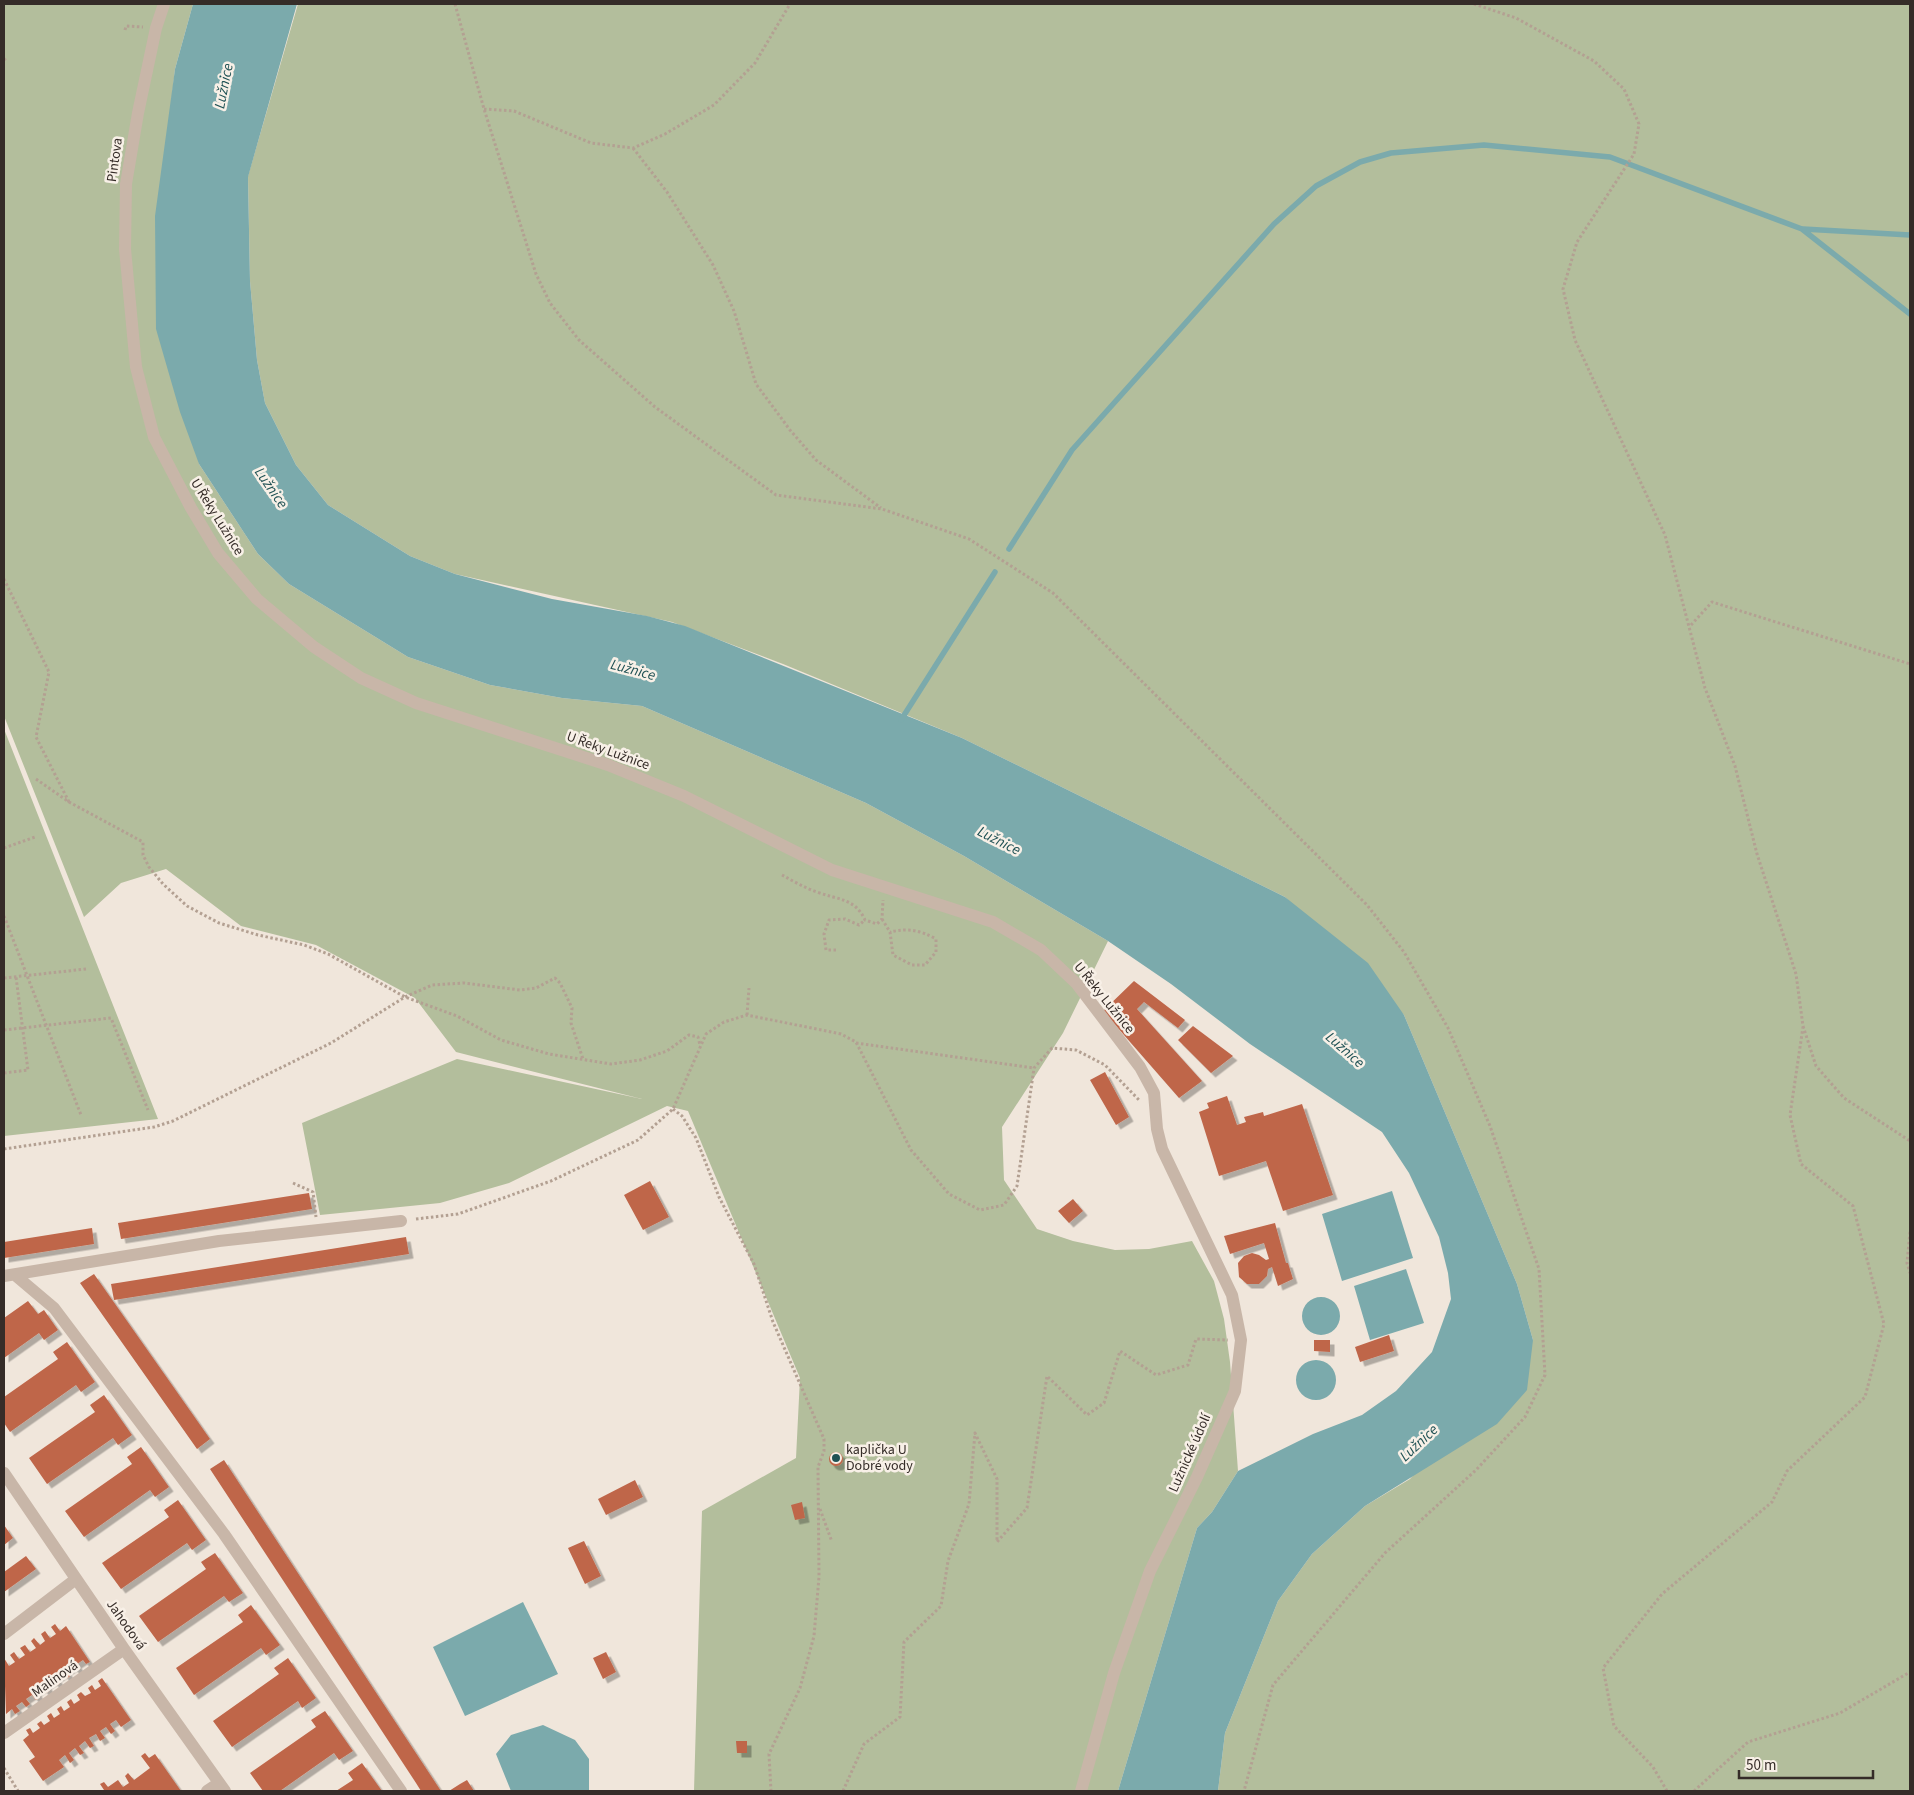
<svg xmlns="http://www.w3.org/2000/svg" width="1914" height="1795" font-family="'Source Sans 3',sans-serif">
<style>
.green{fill:#b3be9c}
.water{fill:#7baaac}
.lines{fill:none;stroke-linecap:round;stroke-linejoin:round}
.stream{stroke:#7baaac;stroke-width:5.5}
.building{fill:#bf664a;filter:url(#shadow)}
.path{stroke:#b3a092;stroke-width:3;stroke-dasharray:2.5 2.5;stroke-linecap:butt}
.minor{stroke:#c8b6a8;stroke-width:12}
.poi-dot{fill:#1f5154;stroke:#f8f0e7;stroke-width:2}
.labels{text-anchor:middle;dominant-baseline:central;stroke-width:5;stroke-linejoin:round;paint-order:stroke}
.street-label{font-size:14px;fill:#352c28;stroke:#f8f0e7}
.poi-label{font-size:14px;fill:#352c28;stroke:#f8f0e7;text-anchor:start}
.water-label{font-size:15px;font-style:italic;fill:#1f5154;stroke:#f8f0e7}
</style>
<defs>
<filter id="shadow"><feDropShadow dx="4.5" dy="4.5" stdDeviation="0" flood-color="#0004"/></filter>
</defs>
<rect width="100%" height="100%" fill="#f0e6db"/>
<path class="green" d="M4 4H193L175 69 171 105 199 464 258 554 289 584 408 657 490 685 562 698 642 706 866 803 964 856 1108 941 1063 1033 1002 1127 1004 1180 1037 1229 1073 1241 1115 1250 1149 1249 1192 1241 1214 1281 1224 1319 1230 1362 1238 1471 1212 1512 1197 1528 1118 1791H694L702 1511 796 1458 800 1378 688 1111 667 1106 509 1183 440 1203 320 1215 302 1123 457 1059 642 1099 456 1052 415 998 316 945 241 926 166 869 121 883 84 917 4 716Z
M298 4H1910V1791H1218L1225 1733 1278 1601 1312 1554 1365 1506 1410 1479 1533 1340 1517 1284 1404 1015 1285 897 962 738 783 664 672 622 455 574 410 556 328 505 296 465 265 403 257 360 250 281 248 176Z
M4 729 158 1119 4 1136Z"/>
<path class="water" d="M193 4H297L248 177 250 281 257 360 265 403 296 465 328 505 410 556 455 574 552 599 647 616 685 626 962 738 1285 897 1368 963 1404 1015 1517 1284 1533 1340 1527 1390 1497 1424 1365 1506 1312 1554 1278 1601 1225 1733 1218 1791H1118L1197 1528 1212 1512 1238 1471 1313 1434 1362 1415 1396 1391 1432 1352 1451 1299 1448 1273 1439 1237 1409 1173 1382 1132 1250 1044 1171 984 1108 941 964 856 866 803 642 706 562 698 490 685 408 657 289 584 258 554 199 464 180 412 156 329 155 216 175 69Z
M1392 1191 1413 1258 1342 1281 1322 1214Z
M1406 1269 1424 1323 1370 1340 1354 1286Z
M1302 1316a19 19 0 1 1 38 0a19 19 0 1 1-38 0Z
M1296 1380a20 20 0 1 1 40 0a20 20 0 1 1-40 0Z
M523 1602 558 1674 465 1716 433 1647Z
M543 1725 575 1740 589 1759V1791H511L496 1754 511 1735Z"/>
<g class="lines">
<path class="stream" d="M1803 229 1910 235
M1009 549 1072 450 1274 224 1316 186 1360 162 1391 153 1484 145 1610 157 1802 229 1910 314
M901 720 995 572"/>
</g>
<path class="building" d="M1134 981 1185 1020 1178 1028 1144 1002 1137 1009 1202 1081 1179 1098 1103 1011Z
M1193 1026 1233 1056 1211 1073 1178 1040Z
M1105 1072 1129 1117 1116 1125 1090 1080Z
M1227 1096 1237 1125 1246 1122 1244 1117 1263 1112 1264 1116 1302 1104 1333 1195 1283 1211 1266 1161 1219 1176 1199 1112 1209 1108 1207 1103Z
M650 1181 669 1217 643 1230 624 1195Z
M309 1193 312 1209 121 1239 118 1223Z
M1073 1199 1083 1211 1069 1223 1058 1211Z
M1275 1223 1286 1263H1288L1293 1279 1278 1286 1272 1267 1268 1269 1267 1276 1259 1284H1247L1239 1277 1238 1263 1244 1256 1252 1253 1259 1255 1266 1260 1269 1259 1264 1243 1230 1254 1224 1236Z
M92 1228 94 1244 4 1258V1242Z
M406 1237 409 1254 114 1300 111 1284Z
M94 1274 210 1439 197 1449 80 1283Z
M28 1301 38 1314 44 1310 58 1330 44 1340 39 1333 4 1358V1318Z
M1389 1335 1394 1351 1360 1362 1355 1347Z
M1314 1340H1330V1352L1314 1351Z
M67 1342 95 1382 81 1392 76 1385 10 1432 4 1423V1397L58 1359 53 1352Z
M104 1395 132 1435 118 1445 113 1438 47 1484 29 1458 95 1412 90 1405Z
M141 1447 169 1487 155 1497 150 1490 84 1537 65 1511 132 1464 127 1457Z
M829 1459a7 7 0 1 1 14 0a7 7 0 1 1-14 0Z
M224 1460 375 1691 441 1791H421L416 1783 210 1469Z
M635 1480 643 1497 606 1515 598 1499Z
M178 1500 206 1540 192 1550 187 1543 121 1589 102 1563 169 1517 164 1510Z
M802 1502 805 1518 795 1520 791 1505Z
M4 1525 13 1538 4 1545Z
M584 1541 601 1576 585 1584 568 1548Z
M215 1553 243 1593 229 1602 224 1596 158 1642 139 1616 206 1569 201 1562Z
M26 1556 36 1569 4 1592V1572Z
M251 1605 280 1645 266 1655 261 1648 194 1695 176 1668 243 1622 238 1615Z
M55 1624 60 1631 66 1626 90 1662 86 1664 83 1660 77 1664 80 1669 76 1671 73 1667 67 1671 70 1676 66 1679 63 1674 57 1678 60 1683 56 1686 53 1681 47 1685 50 1690 46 1693 42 1688 37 1692 40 1697 36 1700 32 1695 26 1699 30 1704 26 1707 22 1702 16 1706 20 1711 15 1714 12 1709 6 1714 4 1658 9 1666 15 1662 10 1655 14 1652 19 1659 25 1655 20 1648 25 1645 30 1652 36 1648 31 1641 34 1638 40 1645 45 1641 41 1634 45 1631 50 1638 56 1634 51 1627Z
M606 1652 616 1672 603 1679 593 1658Z
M288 1658 316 1698 302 1708 298 1701 232 1747 213 1721 279 1674 274 1668Z
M102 1678 131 1720 121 1727 116 1720 110 1724 115 1731 111 1734 106 1727 100 1731 105 1738 100 1741 96 1734 89 1738 94 1746 90 1748 85 1741 79 1746 84 1753 80 1755 75 1748 69 1753 74 1760 70 1763 65 1755 59 1760 64 1767 43 1781 29 1761 35 1757 23 1740 29 1735 26 1730 30 1728 33 1733 40 1728 37 1724 41 1721 44 1725 50 1721 47 1716 51 1713 54 1718 60 1714 57 1709 61 1706 64 1711 70 1707 67 1702 71 1699 74 1704 80 1700 77 1695 81 1692 85 1696 91 1693 88 1688 92 1685 95 1690 101 1686 98 1681Z
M325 1711 353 1751 339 1760 334 1753 280 1791H263L250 1773 316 1727 311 1720Z
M736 1741H747V1753H737Z
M145 1753 149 1758 155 1754 181 1791H102L104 1790 100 1784 104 1782 108 1787 118 1780 123 1787 129 1783 125 1776 128 1773 134 1780 150 1768 141 1756Z
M362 1763 382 1791H336L353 1780 348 1773Z
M467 1780 474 1791H449L460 1784Z"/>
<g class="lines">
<path class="path" d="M455 4 484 109 536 274 550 303 579 340 655 407 776 495 882 509 969 539 1053 593 1367 905 1404 952 1448 1028 1490 1126 1539 1269 1545 1375 1525 1417 1476 1470 1385 1553 1273 1685 1244 1791
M1474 4 1516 18 1594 61 1624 89 1639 124 1634 154 1577 242 1563 289 1575 340 1665 535 1705 688 1735 766 1757 854 1796 974 1803 1026 1816 1066 1844 1098 1910 1141
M125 30 126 26 143 27
M4 60 6 58
M484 109 514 111 591 143 633 148 665 134 714 105 755 63 790 4
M633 148 667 192 713 265 734 311 756 384 790 430 816 460 881 508
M4 579 49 672 36 737 69 802
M1691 625 1712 602 1910 664
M36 779 69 802 143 842V855L149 867 163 884 187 906 219 923 258 935 304 945 328 954 405 997 457 1016 501 1040 549 1054 611 1064 640 1060 667 1051 689 1035 698 1037 700 1045
M4 848 35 837
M782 875C793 881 805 888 817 892 838 900 855 898 865 920L877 924 882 919 883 900
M4 916 81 1115
M882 919 890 932 893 955 912 965H925L936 952V939C920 930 908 928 890 932
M836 950H826L824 934 829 920 845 919 859 925 865 920
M4 978 86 969
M747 1015 749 988
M4 1030 111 1018 148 1110
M856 1043 1034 1068
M4 1073 28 1070 16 977
M673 1109 682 1116 696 1138 719 1197 754 1264 773 1322 824 1439V1451L818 1467 819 1577 814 1636 800 1688 769 1754 771 1791
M4 1149 154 1127 173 1121 331 1043 405 997 432 985 464 983 520 990 536 988 555 978 560 983 572 1008 571 1023 583 1059
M293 1183 313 1192 316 1217
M416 1219 458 1214 551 1181 638 1140 673 1109 706 1034 724 1022 747 1015 841 1034 856 1042 911 1150 949 1194 980 1210 1004 1205 1017 1186 1034 1068 1052 1048 1076 1050 1105 1065 1140 1101
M1910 1232 1907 1263 1910 1273
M820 1509 832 1542
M4 1768 18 1791
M843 1791 864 1744 900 1717 904 1642 941 1606 948 1561 969 1504 975 1433 997 1479V1542L1027 1508 1047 1376 1087 1415 1104 1403 1120 1351 1156 1375 1188 1365 1196 1339 1228 1340
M1667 1791 1653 1767 1614 1726 1603 1668 1662 1594 1772 1502 1787 1471 1865 1397 1884 1324 1853 1206 1801 1164 1790 1115 1803 1027
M1694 1791 1748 1742 1840 1713 1910 1672"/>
<path class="minor" d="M164 4 156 28 138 113 126 184 125 249 136 367 154 437 191 508 218 553 257 599 314 647 361 678 416 703 608 765 684 796 832 870 993 922 1041 950 1077 984 1140 1067 1154 1093 1157 1129 1162 1149 1232 1295 1241 1340 1235 1391 1197 1477 1150 1571 1114 1673 1081 1791
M15 1275 54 1308 224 1534 401 1791
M4 1276 219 1241 401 1221
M4 1473 124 1649 225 1791
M4 1634 76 1579
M4 1733 124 1649
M207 1791 219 1783"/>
</g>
<circle class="poi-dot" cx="836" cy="1458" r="5"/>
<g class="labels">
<g class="street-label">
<text transform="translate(115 160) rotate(-82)">Pintova</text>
<text transform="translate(217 517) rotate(58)">U Řeky Lužnice</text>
<text transform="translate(608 751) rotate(20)">U Řeky Lužnice</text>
<text transform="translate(1104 998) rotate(51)">U Řeky Lužnice</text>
<text transform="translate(1190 1453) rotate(-66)">Lužnické údolí</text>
<text transform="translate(126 1625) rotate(55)">Jahodová</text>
<text transform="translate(55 1679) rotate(-35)">Malinová</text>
</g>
<g class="poi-label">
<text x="846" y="1450">kaplička U<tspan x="846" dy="16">Dobré vody</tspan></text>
</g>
<g class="water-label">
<text transform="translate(224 86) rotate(-79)">Lužnice</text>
<text transform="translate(271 488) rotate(55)">Lužnice</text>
<text transform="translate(633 670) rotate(15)">Lužnice</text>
<text transform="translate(999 841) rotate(27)">Lužnice</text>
<text transform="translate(1345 1050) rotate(41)">Lužnice</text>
<text transform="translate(1419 1443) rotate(-43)">Lužnice</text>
</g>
</g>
<rect width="1914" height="1795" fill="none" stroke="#352c28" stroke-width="10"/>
<path d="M1739 1770v8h134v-8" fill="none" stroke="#352c28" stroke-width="2.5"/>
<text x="1746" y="1770" font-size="15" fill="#352c28" stroke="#f8f0e7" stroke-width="4" paint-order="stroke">50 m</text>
</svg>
